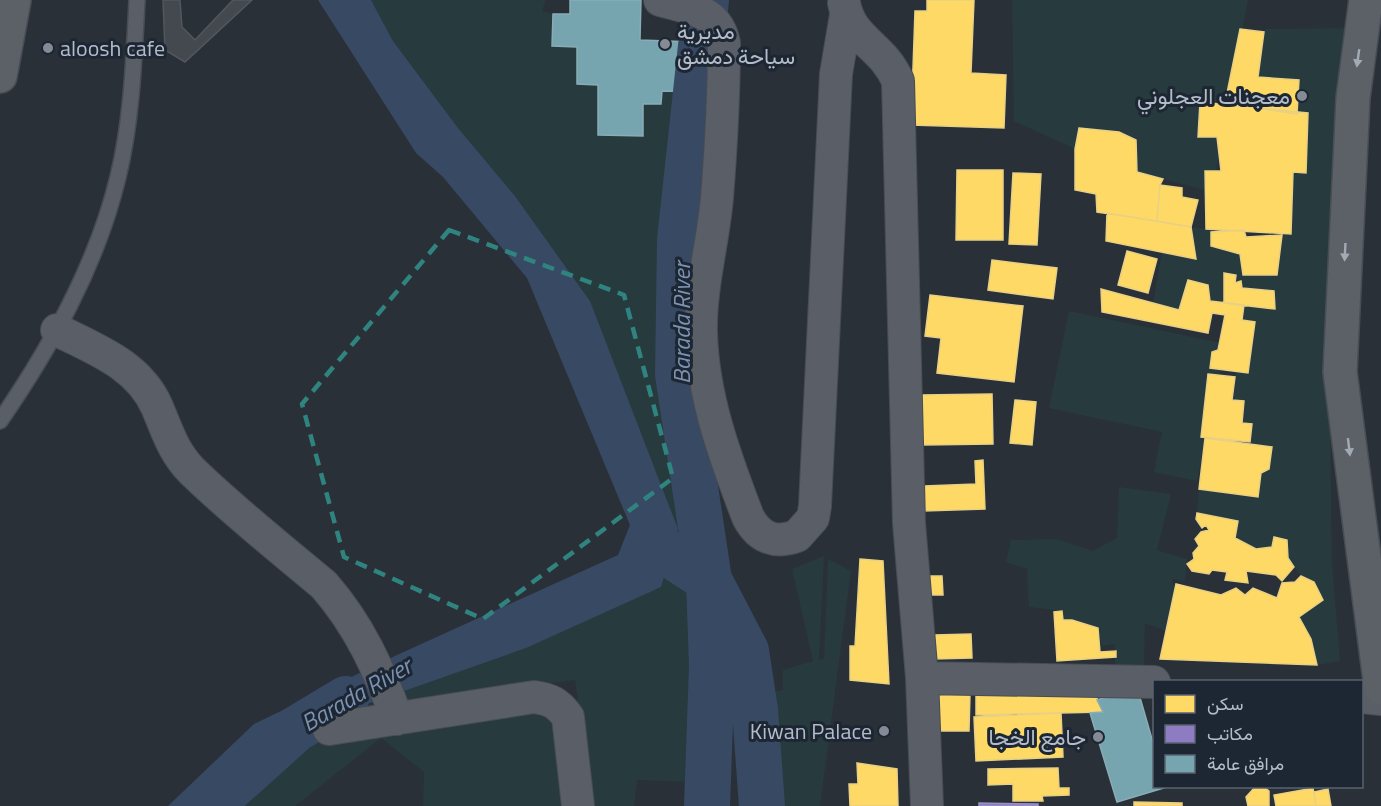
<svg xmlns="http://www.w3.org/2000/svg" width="1381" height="806" font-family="'Titillium Web',Vazirmatn,sans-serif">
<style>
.green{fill:#273a3e}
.water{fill:#384963}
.homes{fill:#ffd966;stroke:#e8d084;stroke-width:1.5}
.offices{fill:#8e7cc3;stroke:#998fc5;stroke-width:1.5}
.public{fill:#76a5af;stroke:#89acb7;stroke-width:1.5}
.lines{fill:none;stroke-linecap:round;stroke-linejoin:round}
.river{stroke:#384963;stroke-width:46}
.building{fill:#444950;stroke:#52575f;stroke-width:1.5}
.service-casing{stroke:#484c53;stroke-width:18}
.minor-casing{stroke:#484c53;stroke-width:34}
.primary-casing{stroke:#484c55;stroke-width:36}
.service{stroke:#5a5e66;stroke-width:15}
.minor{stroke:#5a5e66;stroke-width:32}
.primary{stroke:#5c6168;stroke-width:33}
.oneway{fill:#a2aab6}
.marked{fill:none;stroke:#308480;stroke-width:4.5;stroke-dasharray:12 8;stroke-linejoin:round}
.poi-dot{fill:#848b96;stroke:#1d2633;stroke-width:2}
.labels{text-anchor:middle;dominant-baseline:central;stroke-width:6;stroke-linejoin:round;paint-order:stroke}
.poi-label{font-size:22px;fill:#b4bcc9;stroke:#1d2633;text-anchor:end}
.water-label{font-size:24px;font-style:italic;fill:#7c92b1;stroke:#1d2633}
</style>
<rect width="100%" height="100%" fill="#2a3038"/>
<path class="green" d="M371 0H546L542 11 553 14 552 46 577 47V84L598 85V135L643 136V104H661L662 91 694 92 672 217 660 376 692 529 700 733 697 782 637 780 634 806H593L575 680 371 708 365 706 661 587 590 301 515 196 458 128 393 41Z
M1012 0H1248L1212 192 1137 172 1136 140 1119 132 1080 128 1075 149 1014 121Z
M1347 28 1328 249 1332 563 1340 661 1317 665 1311 639 1299 617 1323 600 1314 583 1301 576 1288 558 1286 540 1274 537 1272 547 1256 549 1235 538 1237 521 1197 513 1199 489 1258 497 1261 473 1269 469 1271 447 1250 444 1252 424 1242 423 1244 401 1232 400 1236 371 1248 373 1255 323 1242 320 1244 305 1274 309V292L1242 288 1235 283 1236 275 1225 273 1224 303 1210 301 1208 285 1188 280 1179 310 1153 303 1162 252 1195 259 1191 227 1210 229 1211 246 1240 254 1243 275H1277L1282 235 1291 234 1293 172 1306 173 1308 114H1297L1299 80 1258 77 1265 29Z
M1069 311 1226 344 1197 481 1154 472 1162 432 1049 408Z
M1119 487 1171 494 1157 550 1187 559 1185 581 1172 579 1175 592 1166 631 1145 623 1144 666H1115V644L1102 646 1098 628 1072 620H1063L1062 611 1029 607 1027 569 1006 562 1011 540 1056 539 1093 551 1117 538Z
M824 556 819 660 824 659 828 559 851 571 820 806H768L763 703 768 693 783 690V670L813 661 792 569Z
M534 706 565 734 569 806H423L424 772 381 738 295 806H224L318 728Z"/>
<path class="water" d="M318 0H371L393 41 458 128 515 196 590 301 678 529 661 587 526 648 296 729 217 800 203 806H168L254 724 397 655 618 555 630 525 527 278 443 177 416 153Z"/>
<path class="homes" d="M927 0H974L971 73 1006 75 1004 128 911 125 915 11H927Z
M1240 29 1264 32 1258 77 1299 80 1297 114 1225 103Z
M1200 102 1308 113 1306 173 1293 172 1291 234 1206 229 1205 171H1221L1217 137H1198Z
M1079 128 1119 132 1136 140 1137 172 1163 179 1160 185 1157 221 1097 212 1096 194 1075 190V149Z
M957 170H1003V240H956Z
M1013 173 1041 174 1037 245 1009 244Z
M1160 185 1182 188V197L1198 200 1191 227 1157 221Z
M1107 213 1191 227 1196 259 1106 241Z
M1244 230 1246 237 1282 235 1277 275H1243L1240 254 1211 246V232Z
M1127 251 1157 259 1148 293 1118 285Z
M992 260 1057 268 1053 299 988 290Z
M1224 273 1236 275 1235 283 1241 281 1242 288 1274 291 1275 309 1224 303Z
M1188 280 1208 285 1210 301 1244 305 1242 320 1255 322 1248 373 1210 368 1212 352 1218 350 1225 315 1212 313 1208 333 1102 312 1101 289 1179 310Z
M930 295 1023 306 1014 382 937 373 941 338 925 336Z
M1208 374 1235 377 1232 400 1244 401 1242 423 1252 424 1250 442 1201 437Z
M992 394 993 444 922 445 921 395Z
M1015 400 1036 402 1032 445 1010 443Z
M1205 438 1272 447 1269 469 1261 473 1258 497 1199 489Z
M983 460 985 509 924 511V486L976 484 975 461Z
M1197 513 1238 521 1235 538 1256 549 1272 547 1274 537 1287 540 1288 558 1294 567 1282 581 1276 575 1246 571 1248 583 1225 580 1227 572 1212 570 1209 574 1192 571 1187 564 1194 559 1193 553 1199 546 1195 539 1201 532 1209 530 1206 525 1202 528 1196 519Z
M860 559 883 561 889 684 850 680V646H855Z
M923 576H942L943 595H924Z
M1301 576 1314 582 1323 600 1299 617 1311 639 1317 665 1160 659 1176 584 1221 595 1236 588 1245 595 1253 588 1277 598 1282 583 1295 582Z
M1062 611 1063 620H1072L1098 628 1100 652 1116 651V657L1057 661 1054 612Z
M971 634 972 658 934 659V635Z
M1093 689 1103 712 976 715V692Z
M929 694H970L969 731H929Z
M1061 713 1063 757 976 761 974 717Z
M857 763 897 769 898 806H850L849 784H858Z
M1058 768 1059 788H1069V795L1042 796 1043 801H1013V784L988 785V769Z
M1256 786H1263L1269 791V806H1248L1246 797Z
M1313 788 1316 806H1276L1274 795Z
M1328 789 1331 806H1316L1314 792Z
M1134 802 1182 803V806H1134Z"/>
<path class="offices" d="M979 803 1038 804V806H979Z"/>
<path class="public" d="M570 0H641L640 40 694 42V92L662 91 661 104H643V136L598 135V85L577 84V47L552 46 553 14H570Z
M1137 687 1154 746V786L1167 787 1117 802 1090 713 1103 712 1097 700Z"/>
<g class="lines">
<path class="river" d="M706 0 680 240 678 374 709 580 712 666 707 806
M654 544 709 580 746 651 755 710 762 806
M203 806 217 800 296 729 346 699"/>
</g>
<path class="building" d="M163 0H180L182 27 195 40 233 0H252L185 62 165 50Z"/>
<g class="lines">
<g class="service-casing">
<path id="service" d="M0 421C51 347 97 265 118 177 132 120 134 58 137 0"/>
</g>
<g class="minor-casing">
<path id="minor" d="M660 0C690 9 717 9 724 43 724 94 721 147 717 198 713 243 700 287 701 333 703 398 725 457 748 517 759 538 775 544 797 536L813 518 815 506 836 74 846 15
M844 3C851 41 882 44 898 81L909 523 922 678 927 806
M57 330C95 349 139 365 157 407 167 430 173 452 192 471 233 511 280 548 324 585 359 625 379 669 397 719
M922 678 1154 682
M1362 697 1381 699
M329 729 534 697C550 699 558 703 568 717L578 806"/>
</g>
<g class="primary-casing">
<path id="primary" d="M1366 0 1353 98 1340 372 1381 688
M0 76 14 0"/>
</g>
<use href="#service" class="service"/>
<use href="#minor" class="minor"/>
<use href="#primary" class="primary"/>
</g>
<defs><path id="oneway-solid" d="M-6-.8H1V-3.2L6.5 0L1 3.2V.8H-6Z" transform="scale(1.5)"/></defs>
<g class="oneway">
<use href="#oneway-solid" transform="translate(1358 58) rotate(98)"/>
<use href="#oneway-solid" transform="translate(1345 252) rotate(93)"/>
<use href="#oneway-solid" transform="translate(1349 447) rotate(83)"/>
</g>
<path class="marked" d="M449 230 624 295 673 478 483 619 344 557 302 404Z"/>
<g class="poi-dot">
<circle cx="665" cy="44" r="6"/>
<circle cx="48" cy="48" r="6"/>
<circle cx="1302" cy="96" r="6"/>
<circle cx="884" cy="731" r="6"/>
<circle cx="1098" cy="737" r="6"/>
</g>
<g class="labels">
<g class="poi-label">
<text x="677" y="31" text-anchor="start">مديرية<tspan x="677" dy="25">سياحة دمشق</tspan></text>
<text x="60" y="48" text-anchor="start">aloosh cafe</text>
<text x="1290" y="96">معجنات العجلوني</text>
<text x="872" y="731">Kiwan Palace</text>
<text x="1086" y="737">جامع الخجا</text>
</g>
<g class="water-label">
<text transform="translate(681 323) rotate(-90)">Barada River</text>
<text transform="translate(356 694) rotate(-30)">Barada River</text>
</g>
</g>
<rect x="1153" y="680" width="210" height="108" fill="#1d2633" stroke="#59626f" stroke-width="1.5"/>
<rect x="1165" y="695" width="30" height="18" fill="#ffd966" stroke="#59626f" stroke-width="1.5"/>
<text x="1207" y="710" font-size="18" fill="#b4bcc9">سكن</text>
<rect x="1165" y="725" width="30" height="18" fill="#8e7cc3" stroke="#59626f" stroke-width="1.5"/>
<text x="1207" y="740" font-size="18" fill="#b4bcc9">مكاتب</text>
<rect x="1165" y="755" width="30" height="18" fill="#76a5af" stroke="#59626f" stroke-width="1.5"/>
<text x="1207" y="770" font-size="18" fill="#b4bcc9">مرافق عامة</text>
</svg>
